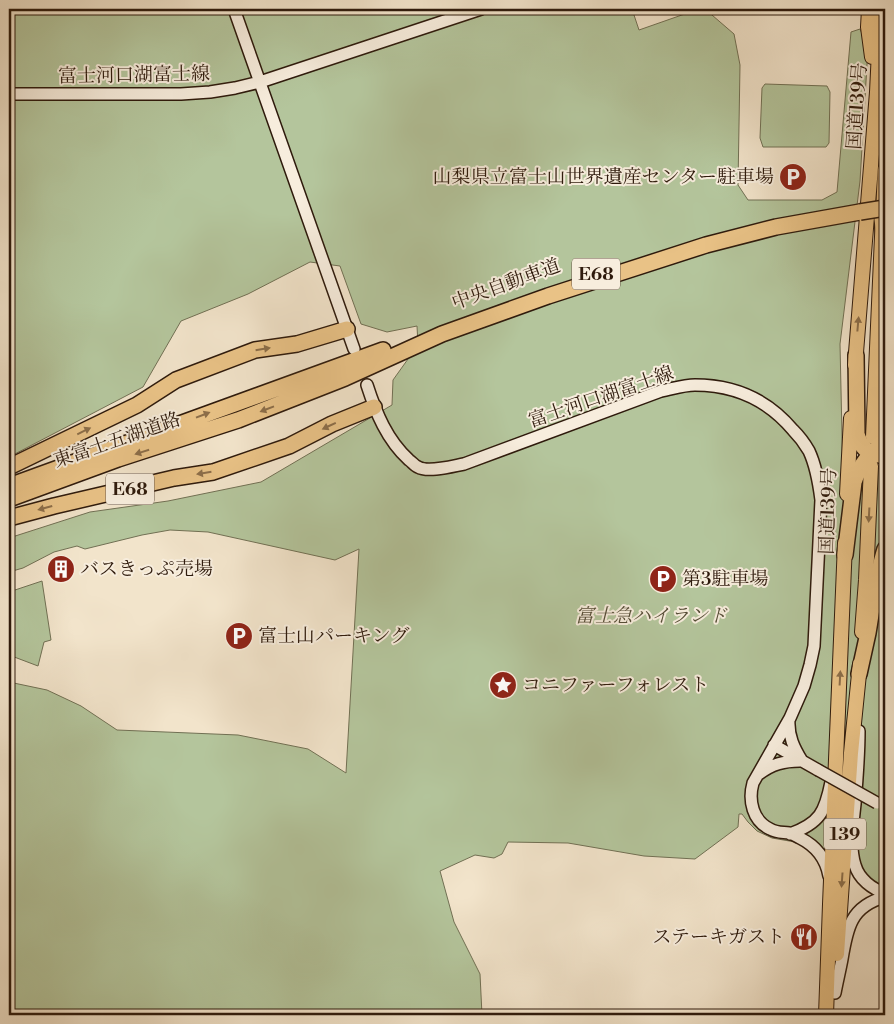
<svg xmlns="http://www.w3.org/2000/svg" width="894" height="1024" font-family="'Libre Bodoni','Noto Serif JP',serif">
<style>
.green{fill:#b4c59c;stroke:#717054}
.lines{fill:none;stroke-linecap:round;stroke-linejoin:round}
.secondary-casing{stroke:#2e1a0c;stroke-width:14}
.trunk-casing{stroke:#2e1a0c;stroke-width:16}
.motorway-casing{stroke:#2e1a0c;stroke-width:18}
.secondary{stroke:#f7eddd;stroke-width:11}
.trunk{stroke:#e9c286;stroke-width:14}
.motorway{stroke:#e9c286;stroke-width:15}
.secondary-bridge-casing{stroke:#2e1a0c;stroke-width:14;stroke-linecap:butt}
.motorway-bridge-casing{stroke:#2e1a0c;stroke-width:18;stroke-linecap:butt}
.secondary-bridge{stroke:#f7eddd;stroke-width:11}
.motorway-bridge{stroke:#e9c286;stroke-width:15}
.oneway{fill:#8c6e49}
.labels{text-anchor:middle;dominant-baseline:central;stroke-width:4;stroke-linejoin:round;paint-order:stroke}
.shield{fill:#f7eddd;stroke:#6a594b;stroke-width:1}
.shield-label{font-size:18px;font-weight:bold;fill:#2e1a0c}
.street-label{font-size:19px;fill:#2e1a0c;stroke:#f7eddd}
.poi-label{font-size:19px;fill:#2e1a0c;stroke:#f7eddd;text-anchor:start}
.park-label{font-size:19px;font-style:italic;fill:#564d37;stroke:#f7eddd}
</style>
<rect width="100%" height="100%" fill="#f2e4cb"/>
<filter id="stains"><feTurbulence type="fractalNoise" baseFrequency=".004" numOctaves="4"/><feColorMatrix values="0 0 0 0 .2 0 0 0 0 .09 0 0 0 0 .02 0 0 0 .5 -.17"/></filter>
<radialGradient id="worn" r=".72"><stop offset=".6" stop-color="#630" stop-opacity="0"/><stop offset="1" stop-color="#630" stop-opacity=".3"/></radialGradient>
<path class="green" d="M9 9H632L639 30 699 9H705L734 34 740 65 738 185 748 200H822L837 192 851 32 860 29 868 48 860 181 840 344 843 481 885 466V888L795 842 772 838 757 831 748 822 742 814H739L738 827 695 859 644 856 568 843 508 842 502 854 494 858 475 855 440 871 454 922 480 974 482 1015H9V682L47 690 81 706 117 730 238 735 308 749 346 773 359 549 335 560 208 532 170 530 142 535 85 549 77 546 54 552 23 568 9 572V538L90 512 168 501 261 482 392 405 393 380 418 345 417 326 387 332 361 324 340 266 310 262 248 294 181 321 143 387 9 457Z
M765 84 827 86 830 92 829 143 826 147H763L760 138 762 88Z
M42 581 51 640 44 642 38 666 9 655V592Z"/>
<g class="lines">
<g class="secondary-casing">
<path id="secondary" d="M234 9 354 349
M9 94H181L210 92 235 88 260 82 481 9
M367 385C376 413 387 440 409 460 412 462 415 466 418 467 428 473 453 466 464 464L661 391C672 389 683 385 695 385 734 385 767 399 793 430 799 436 805 444 809 451 816 466 819 484 821 500L814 646 810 665 804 686 790 718 753 783C748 801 753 821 770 829 777 833 783 832 789 833 793 834 796 836 800 838 816 846 826 859 829 876
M789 720C788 736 794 748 802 761
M859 731C859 756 857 780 855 804 853 824 849 846 855 865 859 879 872 889 885 893
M774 745 818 770
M759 774C772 764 784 761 800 761
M790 834C820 823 825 812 831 782
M835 993C837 982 840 970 842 959 847 928 851 906 885 897"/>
</g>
<g class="trunk-casing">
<path id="trunk" d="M869 9 868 27 872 57
M855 365 877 92 881 9
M873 437 885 170
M847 494 851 418
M862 632 866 580 871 466
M837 954 851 753 860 664
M826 1015 830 904 845 543"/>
</g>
<g class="motorway-casing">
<path id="motorway" d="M882 219 885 243
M856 355 857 434C860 445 866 454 879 455
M9 467 137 405 176 380 255 350 297 344 347 329
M9 486 383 350
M9 499 118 459 238 420 345 378 442 334 548 296 706 245 776 227 860 212
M9 518 54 506 174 478 213 472 289 446 332 424 374 407
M845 555 854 482C860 465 869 452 885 443
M859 674C862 660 865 647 868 633 873 604 876 576 885 549"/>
</g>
<use href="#secondary" class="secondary"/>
<use href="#trunk" class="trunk"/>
<use href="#motorway" class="motorway"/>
<g class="secondary-bridge-casing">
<path id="secondary-bridge" d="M818 770 877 803"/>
</g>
<g class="motorway-bridge-casing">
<path id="motorway-bridge" d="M860 212 885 208"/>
</g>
<use href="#secondary-bridge" class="secondary-bridge"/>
<use href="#motorway-bridge" class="motorway-bridge"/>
</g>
<defs><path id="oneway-solid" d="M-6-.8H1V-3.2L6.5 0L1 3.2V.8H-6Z" transform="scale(1.25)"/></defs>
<g class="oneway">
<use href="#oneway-solid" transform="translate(858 324) rotate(-85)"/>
<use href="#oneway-solid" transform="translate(263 349) rotate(-9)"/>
<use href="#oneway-solid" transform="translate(267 409) rotate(159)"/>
<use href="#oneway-solid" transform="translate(203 415) rotate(-21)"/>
<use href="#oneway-solid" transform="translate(329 426) rotate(155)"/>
<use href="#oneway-solid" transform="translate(84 431) rotate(-26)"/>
<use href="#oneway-solid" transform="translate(142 452) rotate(162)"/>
<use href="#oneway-solid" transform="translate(204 473) rotate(171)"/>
<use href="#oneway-solid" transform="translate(45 508) rotate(165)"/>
<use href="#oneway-solid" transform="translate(869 515) rotate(93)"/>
<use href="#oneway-solid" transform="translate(840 678) rotate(-87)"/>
<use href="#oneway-solid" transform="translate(842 880) rotate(94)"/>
</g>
<defs>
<g id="parking-disc" transform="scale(1.4375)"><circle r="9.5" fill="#8f2418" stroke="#f7eddd"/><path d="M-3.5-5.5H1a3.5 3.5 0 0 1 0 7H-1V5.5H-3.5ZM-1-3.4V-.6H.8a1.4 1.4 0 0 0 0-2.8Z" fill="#fff"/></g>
<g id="building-disc" transform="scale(1.4375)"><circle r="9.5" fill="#8f2418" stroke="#f7eddd"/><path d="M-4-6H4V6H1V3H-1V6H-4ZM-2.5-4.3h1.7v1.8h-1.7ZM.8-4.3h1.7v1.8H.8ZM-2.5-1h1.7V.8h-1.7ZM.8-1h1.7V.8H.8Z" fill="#fff"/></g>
<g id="sight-disc" transform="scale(1.4375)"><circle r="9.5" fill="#8f2418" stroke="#f7eddd"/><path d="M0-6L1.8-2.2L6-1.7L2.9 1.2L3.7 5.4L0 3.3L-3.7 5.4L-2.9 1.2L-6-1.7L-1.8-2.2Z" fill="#fff"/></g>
<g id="restaurant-disc" transform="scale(1.4375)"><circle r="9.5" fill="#8f2418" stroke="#f7eddd"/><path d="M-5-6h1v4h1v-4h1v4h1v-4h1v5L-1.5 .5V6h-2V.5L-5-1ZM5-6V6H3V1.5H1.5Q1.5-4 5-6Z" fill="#fff"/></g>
</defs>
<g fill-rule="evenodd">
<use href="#parking-disc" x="793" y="177"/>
<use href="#building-disc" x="61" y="569"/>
<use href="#parking-disc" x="663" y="579"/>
<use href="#parking-disc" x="239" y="636"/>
<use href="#sight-disc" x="503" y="685"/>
<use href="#restaurant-disc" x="804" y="937"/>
</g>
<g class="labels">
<g class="shield">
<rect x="572" y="258.5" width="48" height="31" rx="4"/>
<rect x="106" y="473.5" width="48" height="31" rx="4"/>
<rect x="824" y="818.5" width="42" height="31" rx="4"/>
</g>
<g class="shield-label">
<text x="596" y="274">E68</text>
<text x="130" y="489">E68</text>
<text x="845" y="834">139</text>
</g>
<g class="street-label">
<text transform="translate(134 75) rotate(-1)">富士河口湖富士線</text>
<text transform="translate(857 106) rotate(-86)">国道139号</text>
<text transform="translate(506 284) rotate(-20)">中央自動車道</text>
<text transform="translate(601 397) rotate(-19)">富士河口湖富士線</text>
<text transform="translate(117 440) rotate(-19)">東富士五湖道路</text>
<text transform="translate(828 511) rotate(-88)">国道139号</text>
</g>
<g class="poi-label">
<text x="774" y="177" text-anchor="end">山梨県立富士山世界遺産センター駐車場</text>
<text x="80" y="569">バスきっぷ売場</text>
<text x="682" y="579">第3駐車場</text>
<text x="258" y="636">富士山パーキング</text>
<text x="522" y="685">コニファーフォレスト</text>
<text x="785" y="937" text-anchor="end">ステーキガスト</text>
</g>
<g class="park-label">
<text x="651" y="616">富士急ハイランド</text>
</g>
</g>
<rect width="894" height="1024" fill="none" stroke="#f2e4cb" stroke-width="30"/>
<rect x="10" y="10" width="874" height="1004" fill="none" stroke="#2e1a0c" stroke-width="2.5"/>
<rect x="15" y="15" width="864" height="994" fill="none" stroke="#2e1a0c"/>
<rect width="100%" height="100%" filter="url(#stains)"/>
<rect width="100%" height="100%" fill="url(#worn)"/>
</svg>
